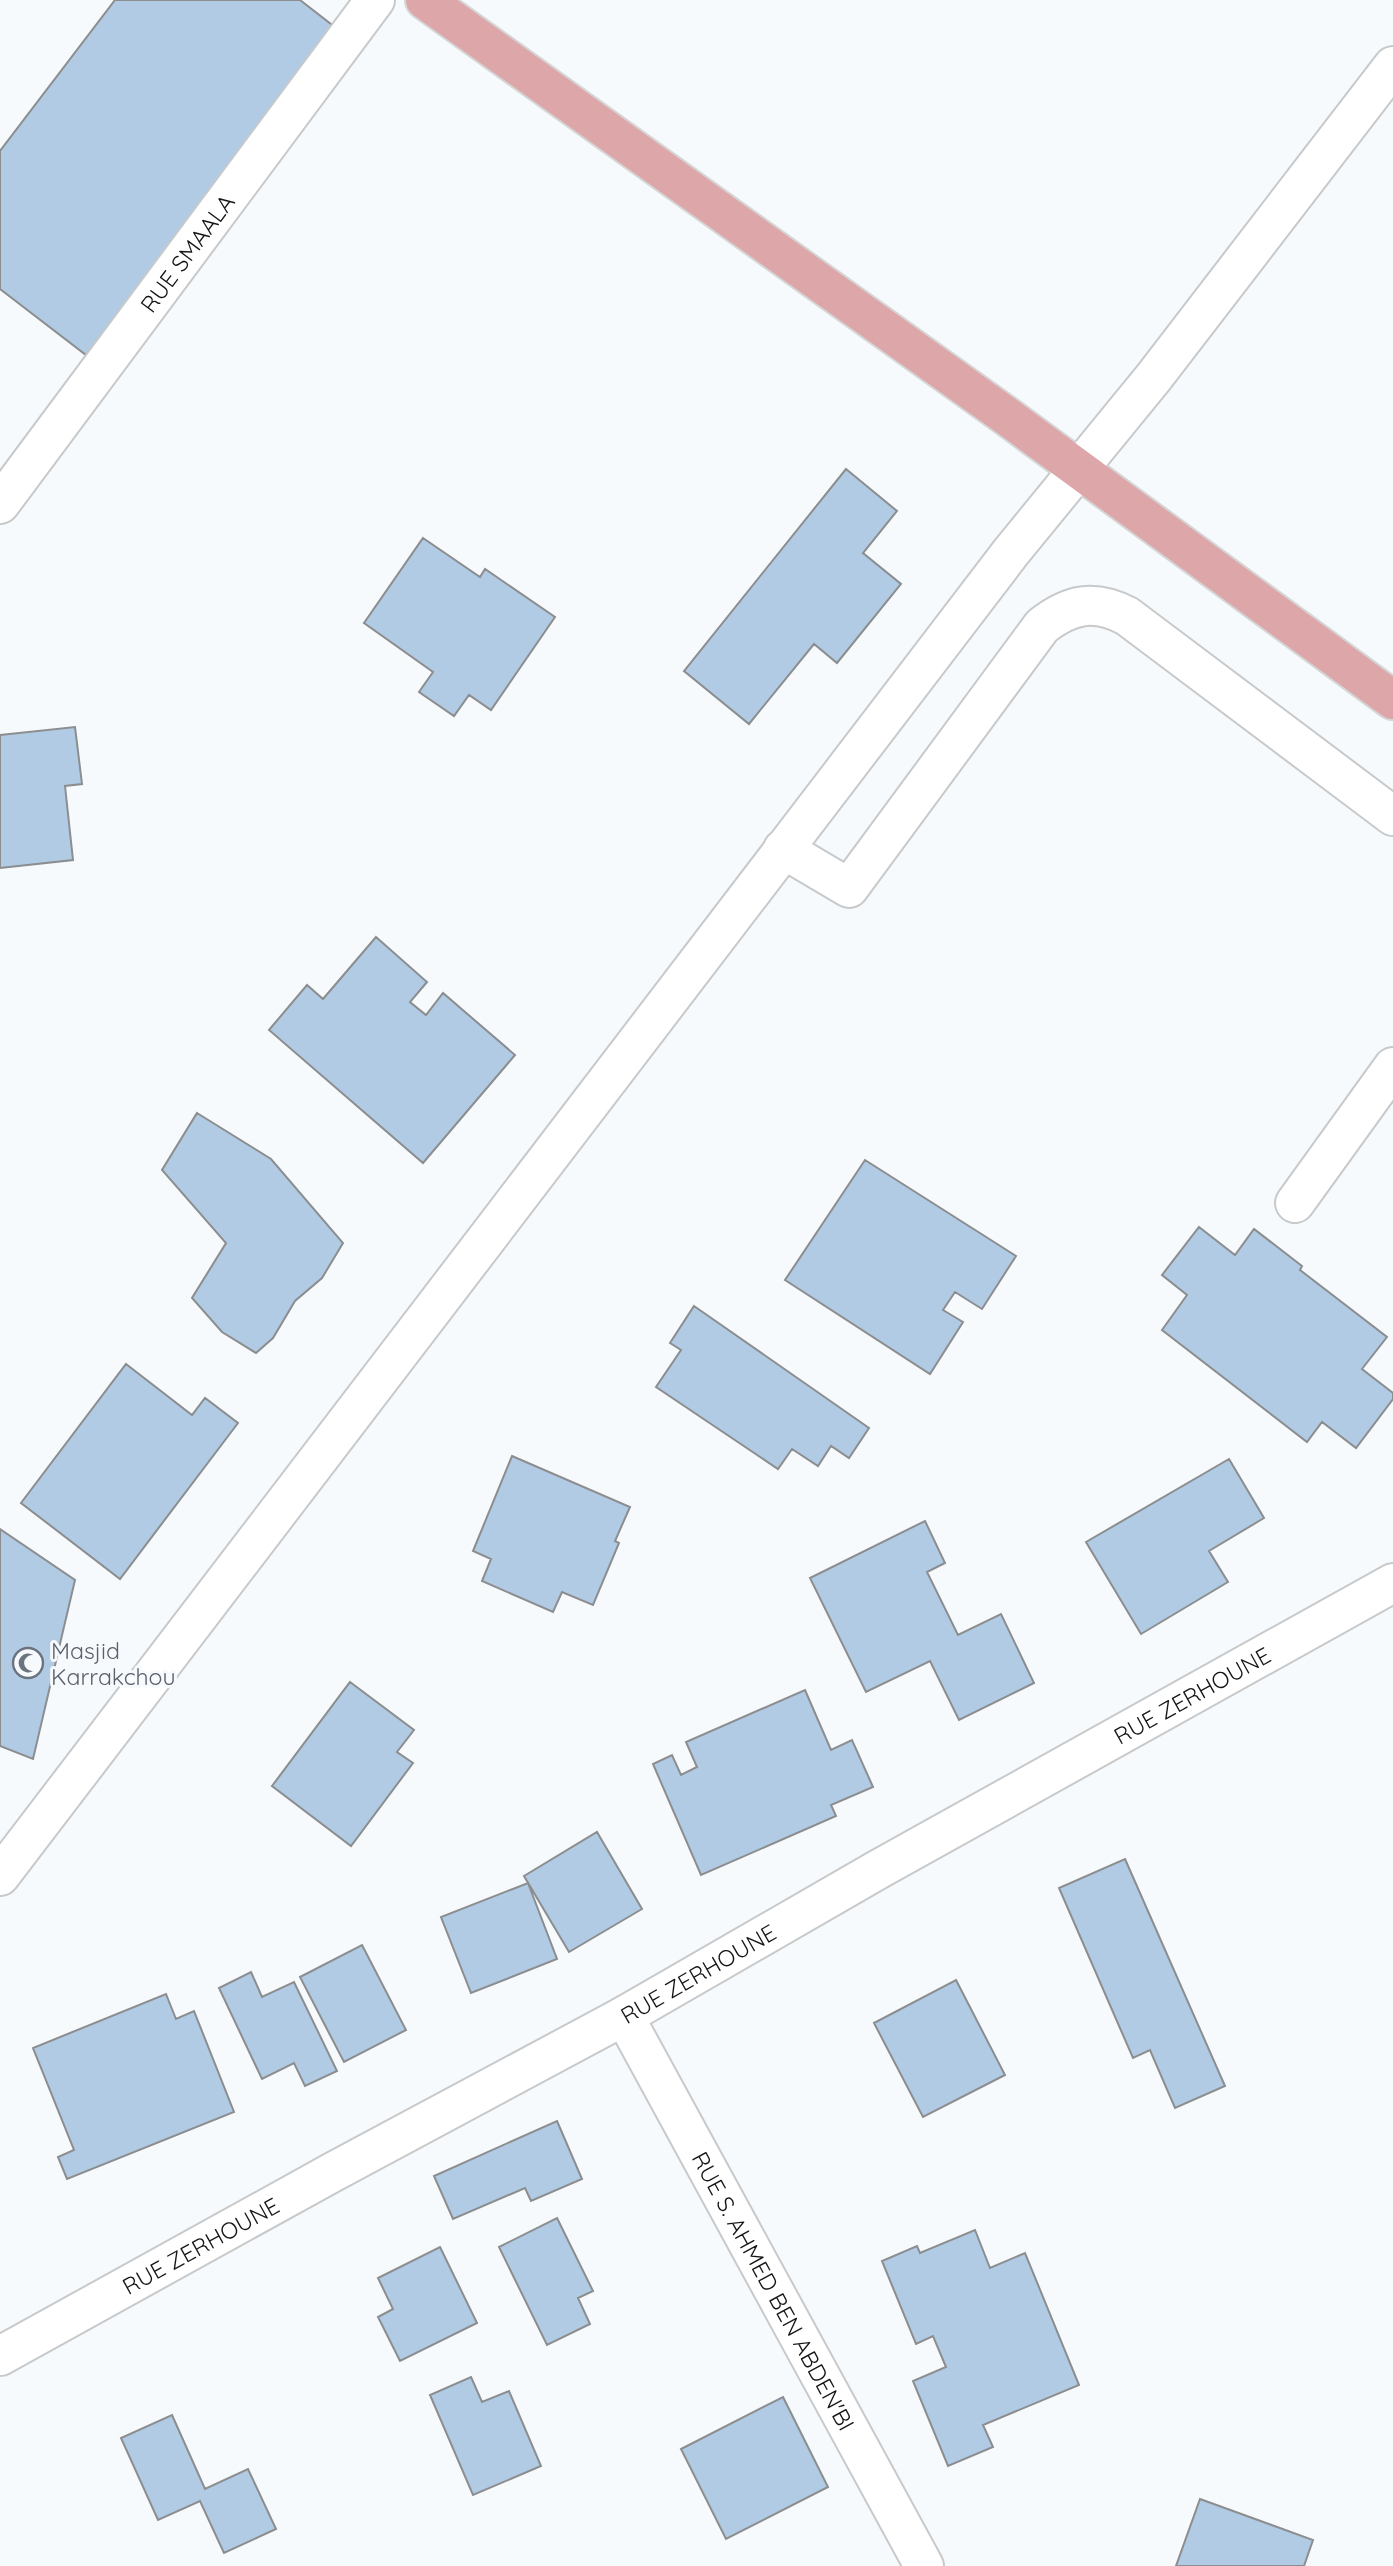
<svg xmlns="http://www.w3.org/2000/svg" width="1393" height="2566" font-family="Quicksand,sans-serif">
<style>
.building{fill:#b1cbe5;stroke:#8b8d8f;stroke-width:2}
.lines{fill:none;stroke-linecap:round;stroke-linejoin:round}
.minor-casing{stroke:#c7c9cb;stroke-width:42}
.major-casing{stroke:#d5d5d5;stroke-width:42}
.minor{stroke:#fff;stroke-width:38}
.major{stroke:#dda7aa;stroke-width:38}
.labels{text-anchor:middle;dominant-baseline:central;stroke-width:6;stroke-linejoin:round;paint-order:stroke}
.street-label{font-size:23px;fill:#151516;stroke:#f7fafc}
.worship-label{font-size:23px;fill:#5b616d;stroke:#f7fafc;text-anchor:start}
</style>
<rect width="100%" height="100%" fill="#f7fafc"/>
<path class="building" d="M115 0H300L336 28 86 355 0 289V151Z
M846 469 897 511 863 553 901 584 837 663 814 644 749 724 684 671Z
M423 538 480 577 485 569 555 617 491 710 469 695 454 716 419 692 433 672 364 623Z
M75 727 82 784 65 786 73 860 0 868V735Z
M376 937 427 982 410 1002 426 1015 443 993 515 1055 423 1163 269 1030 307 985 323 999Z
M197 1113 271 1159 343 1243 322 1278 295 1301 273 1338 256 1353 222 1332 192 1298 226 1243 162 1170Z
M865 1160 1016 1256 982 1309 955 1292 943 1310 963 1322 930 1374 785 1280Z
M1199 1227 1235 1255 1254 1229 1302 1266 1300 1270 1387 1337 1362 1369 1393 1393V1399L1356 1448 1322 1422 1307 1442 1162 1330 1187 1295 1162 1275Z
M694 1306 869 1428 849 1458 831 1446 818 1466 792 1449 778 1469 656 1387 681 1350 670 1343Z
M126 1364 192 1415 205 1398 238 1423 120 1579 21 1503Z
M512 1456 630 1507 615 1541 619 1543 593 1605 562 1592 553 1612 482 1581 491 1559 473 1551Z
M1229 1459 1264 1518 1209 1551 1228 1582 1141 1634 1086 1542Z
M925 1521 945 1563 927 1572 958 1635 1001 1614 1034 1683 959 1720 930 1661 866 1692 810 1578Z
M0 1529 75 1580 33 1759 0 1746Z
M350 1682 414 1730 397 1752 413 1763 351 1846 272 1786Z
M805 1690 831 1750 852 1740 873 1787 831 1805 836 1816 701 1875 653 1764 672 1755 681 1775 697 1767 686 1742Z
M597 1832 642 1909 569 1952 524 1876Z
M1125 1859 1225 2086 1175 2108 1150 2050 1133 2058 1059 1888Z
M528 1883 557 1959 471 1993 441 1917Z
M362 1945 406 2030 344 2062 300 1977Z
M251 1972 262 1997 294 1982 337 2071 305 2086 294 2063 262 2079 219 1988Z
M956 1980 1005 2075 923 2117 874 2023Z
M166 1994 176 2019 194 2011 234 2112 67 2179 58 2157 74 2150 33 2048Z
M557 2121 582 2179 531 2201 525 2188 453 2219 434 2176Z
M557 2218 593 2291 578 2298 590 2324 547 2345 499 2247Z
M975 2230 990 2268 1025 2253 1079 2385 983 2425 993 2447 948 2466 913 2381 946 2367 933 2336 916 2344 882 2261 917 2246 920 2253Z
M440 2247 477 2323 400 2361 378 2317 393 2309 378 2278Z
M471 2377 482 2402 509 2391 541 2466 473 2495 430 2395Z
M783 2397 828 2487 726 2539 681 2449Z
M172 2415 205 2489 248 2469 276 2529 224 2553 200 2501 158 2520 121 2438Z
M1200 2499 1313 2540 1304 2566H1176Z"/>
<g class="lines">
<g class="minor-casing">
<g id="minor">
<path id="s1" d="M0 504 375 0"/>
<path d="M783 849 849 888 1042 626C1070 604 1094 599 1127 616L1393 816"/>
<path d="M1295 1203 1393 1067"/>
<path d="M0 1876 1011 552 1154 377 1393 66"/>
<path id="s2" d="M624 2016 924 2566"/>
<path id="s3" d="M0 2356 333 2172 624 2016 879 1869 1393 1583"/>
</g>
</g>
<g class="major-casing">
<path id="major" d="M425 0 1005 415 1393 700"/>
</g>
<use href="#minor" class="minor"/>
<use href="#major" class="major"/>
</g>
<defs>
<g id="mosque-ring" transform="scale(1.575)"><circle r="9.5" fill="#f7fafc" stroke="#6b7280" stroke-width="1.5"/><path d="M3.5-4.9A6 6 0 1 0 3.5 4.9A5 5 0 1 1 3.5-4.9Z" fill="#6b7280"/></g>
</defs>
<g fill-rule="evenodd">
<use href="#mosque-ring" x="28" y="1663"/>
</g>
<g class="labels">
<g class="street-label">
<text stroke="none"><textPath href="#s1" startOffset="313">RUE SMAALA</textPath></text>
<text stroke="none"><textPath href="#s3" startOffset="1363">RUE ZERHOUNE</textPath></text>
<text stroke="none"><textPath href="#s3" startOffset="796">RUE ZERHOUNE</textPath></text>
<text stroke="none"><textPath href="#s3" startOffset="229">RUE ZERHOUNE</textPath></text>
<text stroke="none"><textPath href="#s2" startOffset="313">RUE S. AHMED BEN ABDEN'BI</textPath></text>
</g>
<g class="worship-label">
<text x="51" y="1650">Masjid<tspan x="51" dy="26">Karrakchou</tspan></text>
</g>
</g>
</svg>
